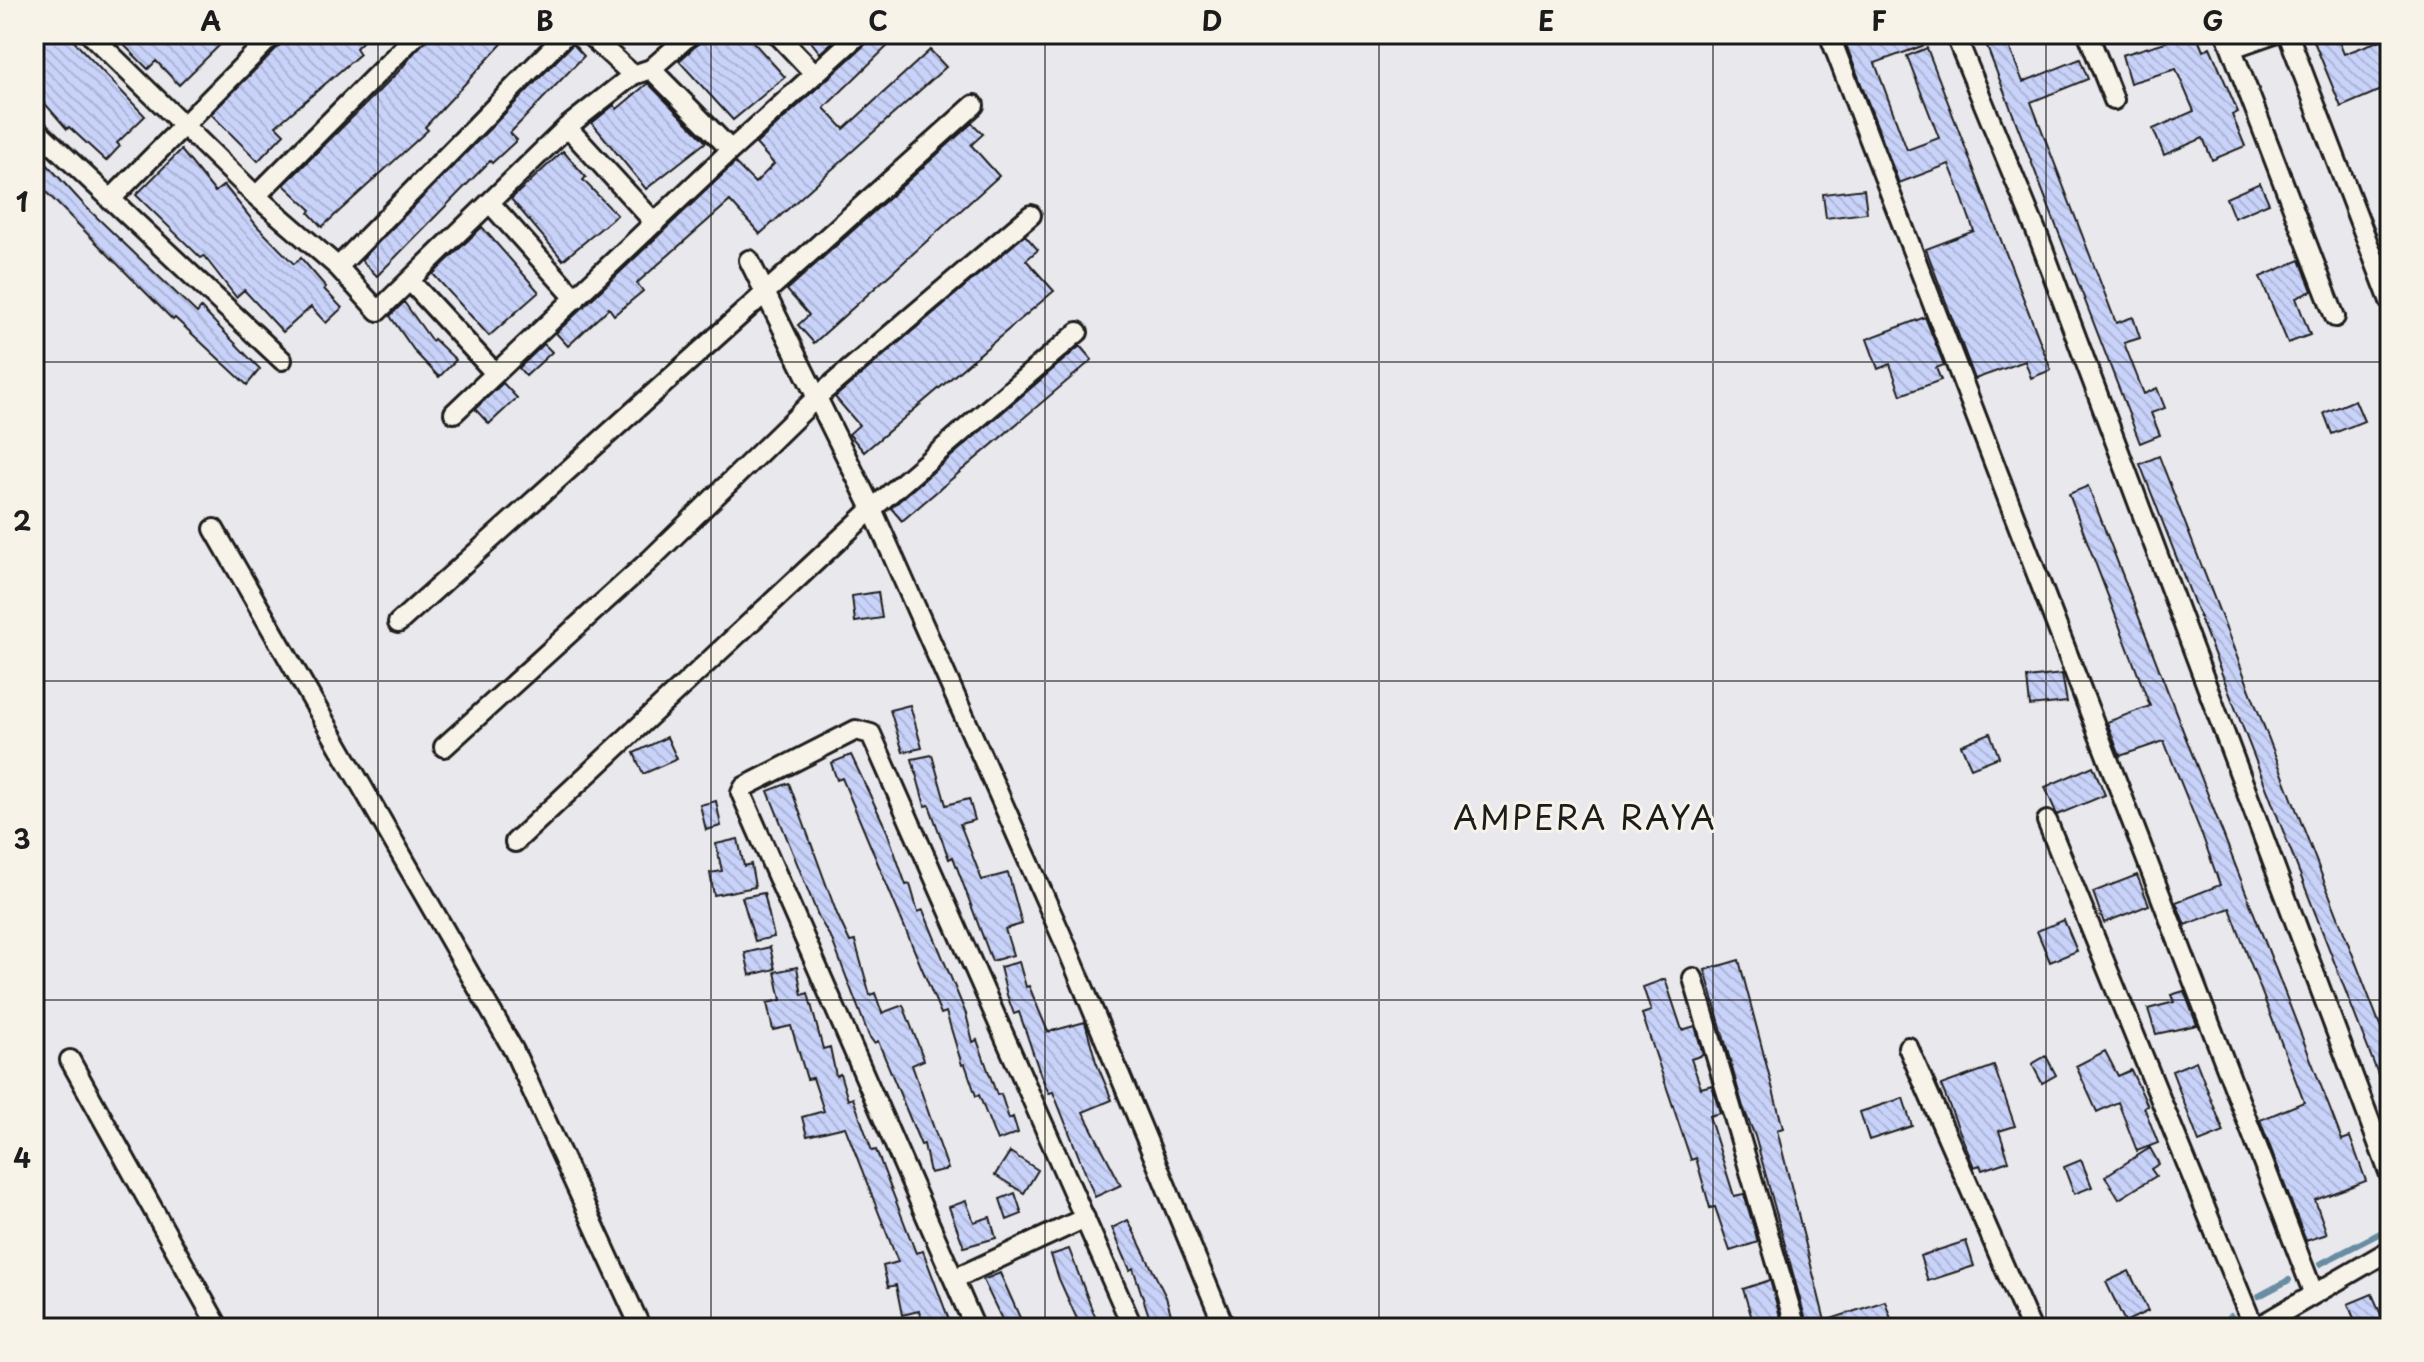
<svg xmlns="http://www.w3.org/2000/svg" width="2424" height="1362" font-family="'Playpen Sans',sans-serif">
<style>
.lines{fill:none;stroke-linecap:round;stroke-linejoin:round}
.stream{stroke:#688ca2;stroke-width:6}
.building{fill:url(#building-back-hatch);stroke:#1c1c1c;stroke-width:2}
.minor-casing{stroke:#1c1c1c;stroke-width:24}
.minor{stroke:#f7f3e8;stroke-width:18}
.grid{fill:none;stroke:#1c1c1c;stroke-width:2;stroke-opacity:0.55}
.labels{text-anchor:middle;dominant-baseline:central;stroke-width:6;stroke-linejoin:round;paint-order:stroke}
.quarter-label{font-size:32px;letter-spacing:2px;fill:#1c1c1c;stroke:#f7f3e8}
.neatline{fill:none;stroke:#1c1c1c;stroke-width:3}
.grid-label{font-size:26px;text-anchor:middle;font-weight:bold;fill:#1c1c1c}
</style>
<defs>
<pattern id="building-back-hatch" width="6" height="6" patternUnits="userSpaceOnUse" patternTransform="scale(2)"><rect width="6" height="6" fill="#c9d3fa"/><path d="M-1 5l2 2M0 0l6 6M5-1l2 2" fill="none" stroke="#acb5d6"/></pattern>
</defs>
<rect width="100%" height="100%" fill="#e9e9ed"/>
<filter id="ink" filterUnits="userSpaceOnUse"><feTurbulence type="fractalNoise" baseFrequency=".0125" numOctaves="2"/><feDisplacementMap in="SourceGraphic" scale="16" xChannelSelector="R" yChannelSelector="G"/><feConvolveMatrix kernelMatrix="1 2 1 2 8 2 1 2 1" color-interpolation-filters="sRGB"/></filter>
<g filter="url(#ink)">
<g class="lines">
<path class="stream" d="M2320 1264 2390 1228
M2259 1296 2289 1280
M2212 1328 2231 1316"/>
</g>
<path class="building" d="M34 34H67L145 116 117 143 120 146 106 161 69 127 67 129 34 91Z
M113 34H231L179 85 156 61 148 69Z
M286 34H370L356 48 360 54 276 126 284 134 258 161 211 114 283 42Z
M429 34H511L425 127 428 130 322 227 309 213 311 210 284 185 401 69Z
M709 34H746L785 77 733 120 679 61Z
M805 34H841L820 53Z
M871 34H900L824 108 844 129 930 50 946 67 760 234 730 201 637 283 643 291 614 315 609 308 568 346 556 333 735 163 755 183 774 164 756 144 867 43Z
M1842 34H1864L1868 44 1896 34H1943L1944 38 1875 63 1907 150 1939 138 1907 56 1927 48 2051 370 2031 378 2025 361 1975 379 1926 249 1974 231 1959 189 1949 164 1899 183Z
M1982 34H2004L2023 82 2080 59 2088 79 2031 102 2116 323 2133 317 2140 338 2124 343 2144 394 2157 388 2165 408 2151 413 2160 435 2140 443Z
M2162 34H2196L2203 51 2210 47 2238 112 2232 115 2245 146 2212 160 2203 138 2164 155 2153 129 2194 111 2176 69 2130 83 2122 55 2166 42Z
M2325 34H2336L2344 54 2386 38 2390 49V86L2341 107 2313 39Z
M573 44 584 56 510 133 517 140 492 163 490 161 377 276 361 260Z
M648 83 706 142 646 189 592 123 614 105 617 109Z
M972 123 983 134 971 145 999 176 814 343 798 325 809 315 787 290Z
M34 150 86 207 197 313 201 308 260 369 247 385 175 318 173 320 34 180Z
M181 150 215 192 224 185 257 226 294 264 301 258 326 287 324 289 342 308 326 323 311 307 283 332 244 290 236 297 204 256 201 258 136 195Z
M563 151 586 177 583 180 617 215 563 260 511 199Z
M2260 183 2269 203 2234 218 2226 198Z
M1864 189 1867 213 1826 218 1823 194Z
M482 227 539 292 489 336 433 274Z
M1025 235 1038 250 1026 260 1054 291 864 452 849 434 859 425 835 397Z
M2300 260 2312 291 2296 298 2310 335 2288 343 2260 277Z
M404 302 432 341 434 339 456 360 439 377 416 353 390 316Z
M1925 317 1944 365 1936 368 1941 380 1901 395 1890 364 1878 369 1867 339Z
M544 344 552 352 526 376 519 368Z
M1080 346 1092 360 902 521 891 508Z
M503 383 517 398 489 424 475 409Z
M2355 400 2364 421 2332 434 2324 413Z
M2159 456 2390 1051V1105L2140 464Z
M2088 486 2342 1140 2350 1137 2366 1181 2315 1200 2327 1234 2306 1241 2260 1120 2304 1102 2239 933 2230 908 2185 925 2176 902 2220 885 2204 840 2164 741 2120 756 2107 722 2150 706 2069 494Z
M878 592 882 618 855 622 852 596Z
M2062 674 2067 702 2030 706 2027 678Z
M910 705 922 748 903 752 890 710Z
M1990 733 1999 757 1971 768 1961 745Z
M667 737 677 759 643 774 634 753Z
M851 755 887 831 906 885 910 884 918 912 923 910 966 1014 973 1042 977 1040 997 1095 1001 1094 1009 1119 1013 1117 1018 1133 997 1141 979 1095 976 1096 965 1064 962 1065 946 1012 941 1014 842 778 837 780 831 763Z
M932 755 946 805 969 799 975 820 960 824 982 880 1008 873 1022 924 1005 929 1013 955 992 961 953 857 949 859 929 805 925 806 912 759Z
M2093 766 2105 795 2057 815 2045 787Z
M789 783 837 914 850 942 855 941 870 995 875 993 882 1013 903 1005 924 1060 912 1065 948 1169 930 1173 924 1144 921 1145 878 1041 874 1043 869 1036 832 940 819 918 768 791Z
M716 801 721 826 706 830 700 805Z
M738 839 744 866 751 864 755 887 714 895 710 873 722 871 716 844Z
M2137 875 2149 905 2104 923 2093 892Z
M764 893 774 937 755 941 742 897Z
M2064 920 2077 951 2050 962 2037 931Z
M770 947 775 969 750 975 745 953Z
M1739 960 1783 1128 1777 1130 1825 1321 1885 1301 1893 1325 1808 1328 1755 1136 1743 1107 1705 970Z
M1019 962 1026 987 1029 986 1048 1032 1085 1022 1096 1062 1112 1100 1083 1112 1121 1185 1095 1197 1053 1092 1049 1093 1041 1076 1019 1012 1014 1014 1007 995 1000 967Z
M797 967 802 995 808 993 823 1049 830 1047 836 1076 840 1074 848 1100 853 1098 872 1151 876 1150 916 1253 923 1251 952 1328H927L919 1311 902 1315 896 1285 888 1287 883 1266 898 1262 845 1127 807 1136 802 1117 824 1111 813 1078 807 1079 791 1026 773 1030 767 1003 781 1000 775 972Z
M1665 979 1682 1030 1695 1026 1703 1055 1691 1059 1701 1088 1712 1085 1720 1113 1709 1116 1734 1196 1744 1194 1758 1242 1730 1251 1715 1207 1710 1208 1696 1158 1691 1160 1642 1014 1651 1011 1643 987Z
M2184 991 2197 1025 2156 1034 2148 1009 2174 1002 2171 995Z
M2105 1051 2118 1076 2131 1070 2148 1106 2144 1107 2158 1143 2137 1151 2118 1102 2097 1112 2076 1066Z
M2046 1056 2056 1075 2042 1083 2032 1064Z
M2196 1061 2224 1132 2199 1142 2172 1071Z
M1994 1066 2015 1126 1999 1131 2009 1161 1982 1170 1980 1165 1974 1167 1941 1085Z
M1903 1098 1912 1126 1869 1140 1860 1112Z
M2150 1148 2159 1164 2151 1169 2156 1176 2119 1199 2105 1176Z
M1010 1152 1038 1170 1024 1193 995 1175Z
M2081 1160 2092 1187 2074 1194 2064 1167Z
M1015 1193 1022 1214 1007 1220 1000 1199Z
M966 1201 974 1222 990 1217 996 1238 964 1247 949 1207Z
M1128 1220 1166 1297 1175 1328H1153L1133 1268 1130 1270 1112 1228Z
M1966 1241 1974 1266 1928 1281 1920 1256Z
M1069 1249 1093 1312 1102 1328H1081L1059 1279 1051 1255Z
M2129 1271 2148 1311 2125 1322 2106 1282Z
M1000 1273 1021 1320 1006 1328 983 1280Z
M1770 1280 1782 1324 1755 1328 1743 1289Z
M2372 1294 2387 1328H2358L2348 1304Z"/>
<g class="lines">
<g class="minor-casing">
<path id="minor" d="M90 34 256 196 338 267 378 311 567 127 633 75 651 69 691 34
M588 34 633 75
M777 34 813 72
M1829 34 2313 1292
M1955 34 2039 238 2390 1175
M2088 34 2114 100
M2226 34 2335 317
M2288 34 2390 301
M2232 48 2272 34
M651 69 731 150
M34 127 282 360
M567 127 655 223
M256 196 417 34
M110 200 274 34
M490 203 576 299
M749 260 872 509 1067 948 1225 1328
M338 267 566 34
M410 281 494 372
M454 413 731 150 859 34
M214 529 514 1051 641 1328
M398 623 974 105
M444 747 650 560 817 397 1031 215
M2047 821 2254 1328
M515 842 872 509 1078 332
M1693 978 1796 1328
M1908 1047 2031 1328
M70 1060 219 1328
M954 1279 1085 1218
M975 1328 741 793 744 787 856 730 871 734 1133 1328
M2256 1328 2390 1250"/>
</g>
<use href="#minor" class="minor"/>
</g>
</g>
<path class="grid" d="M378 34V1328M711 34V1328M1045 34V1328M1379 34V1328M1713 34V1328M2046 34V1328M34 362H2390M34 681H2390M34 1000H2390"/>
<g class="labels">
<g class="quarter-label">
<text x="1585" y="817">AMPERA RAYA</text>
</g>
</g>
<rect width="2424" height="1362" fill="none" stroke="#f7f3e8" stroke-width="88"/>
<rect x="44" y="44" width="2336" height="1274" class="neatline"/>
<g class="grid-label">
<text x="211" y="31">A</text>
<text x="545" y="31">B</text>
<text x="878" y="31">C</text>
<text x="1212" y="31">D</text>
<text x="1546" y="31">E</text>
<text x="1879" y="31">F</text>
<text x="2213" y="31">G</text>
<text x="22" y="212">1</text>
<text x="22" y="531">2</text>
<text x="22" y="849">3</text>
<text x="22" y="1168">4</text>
</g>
</svg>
